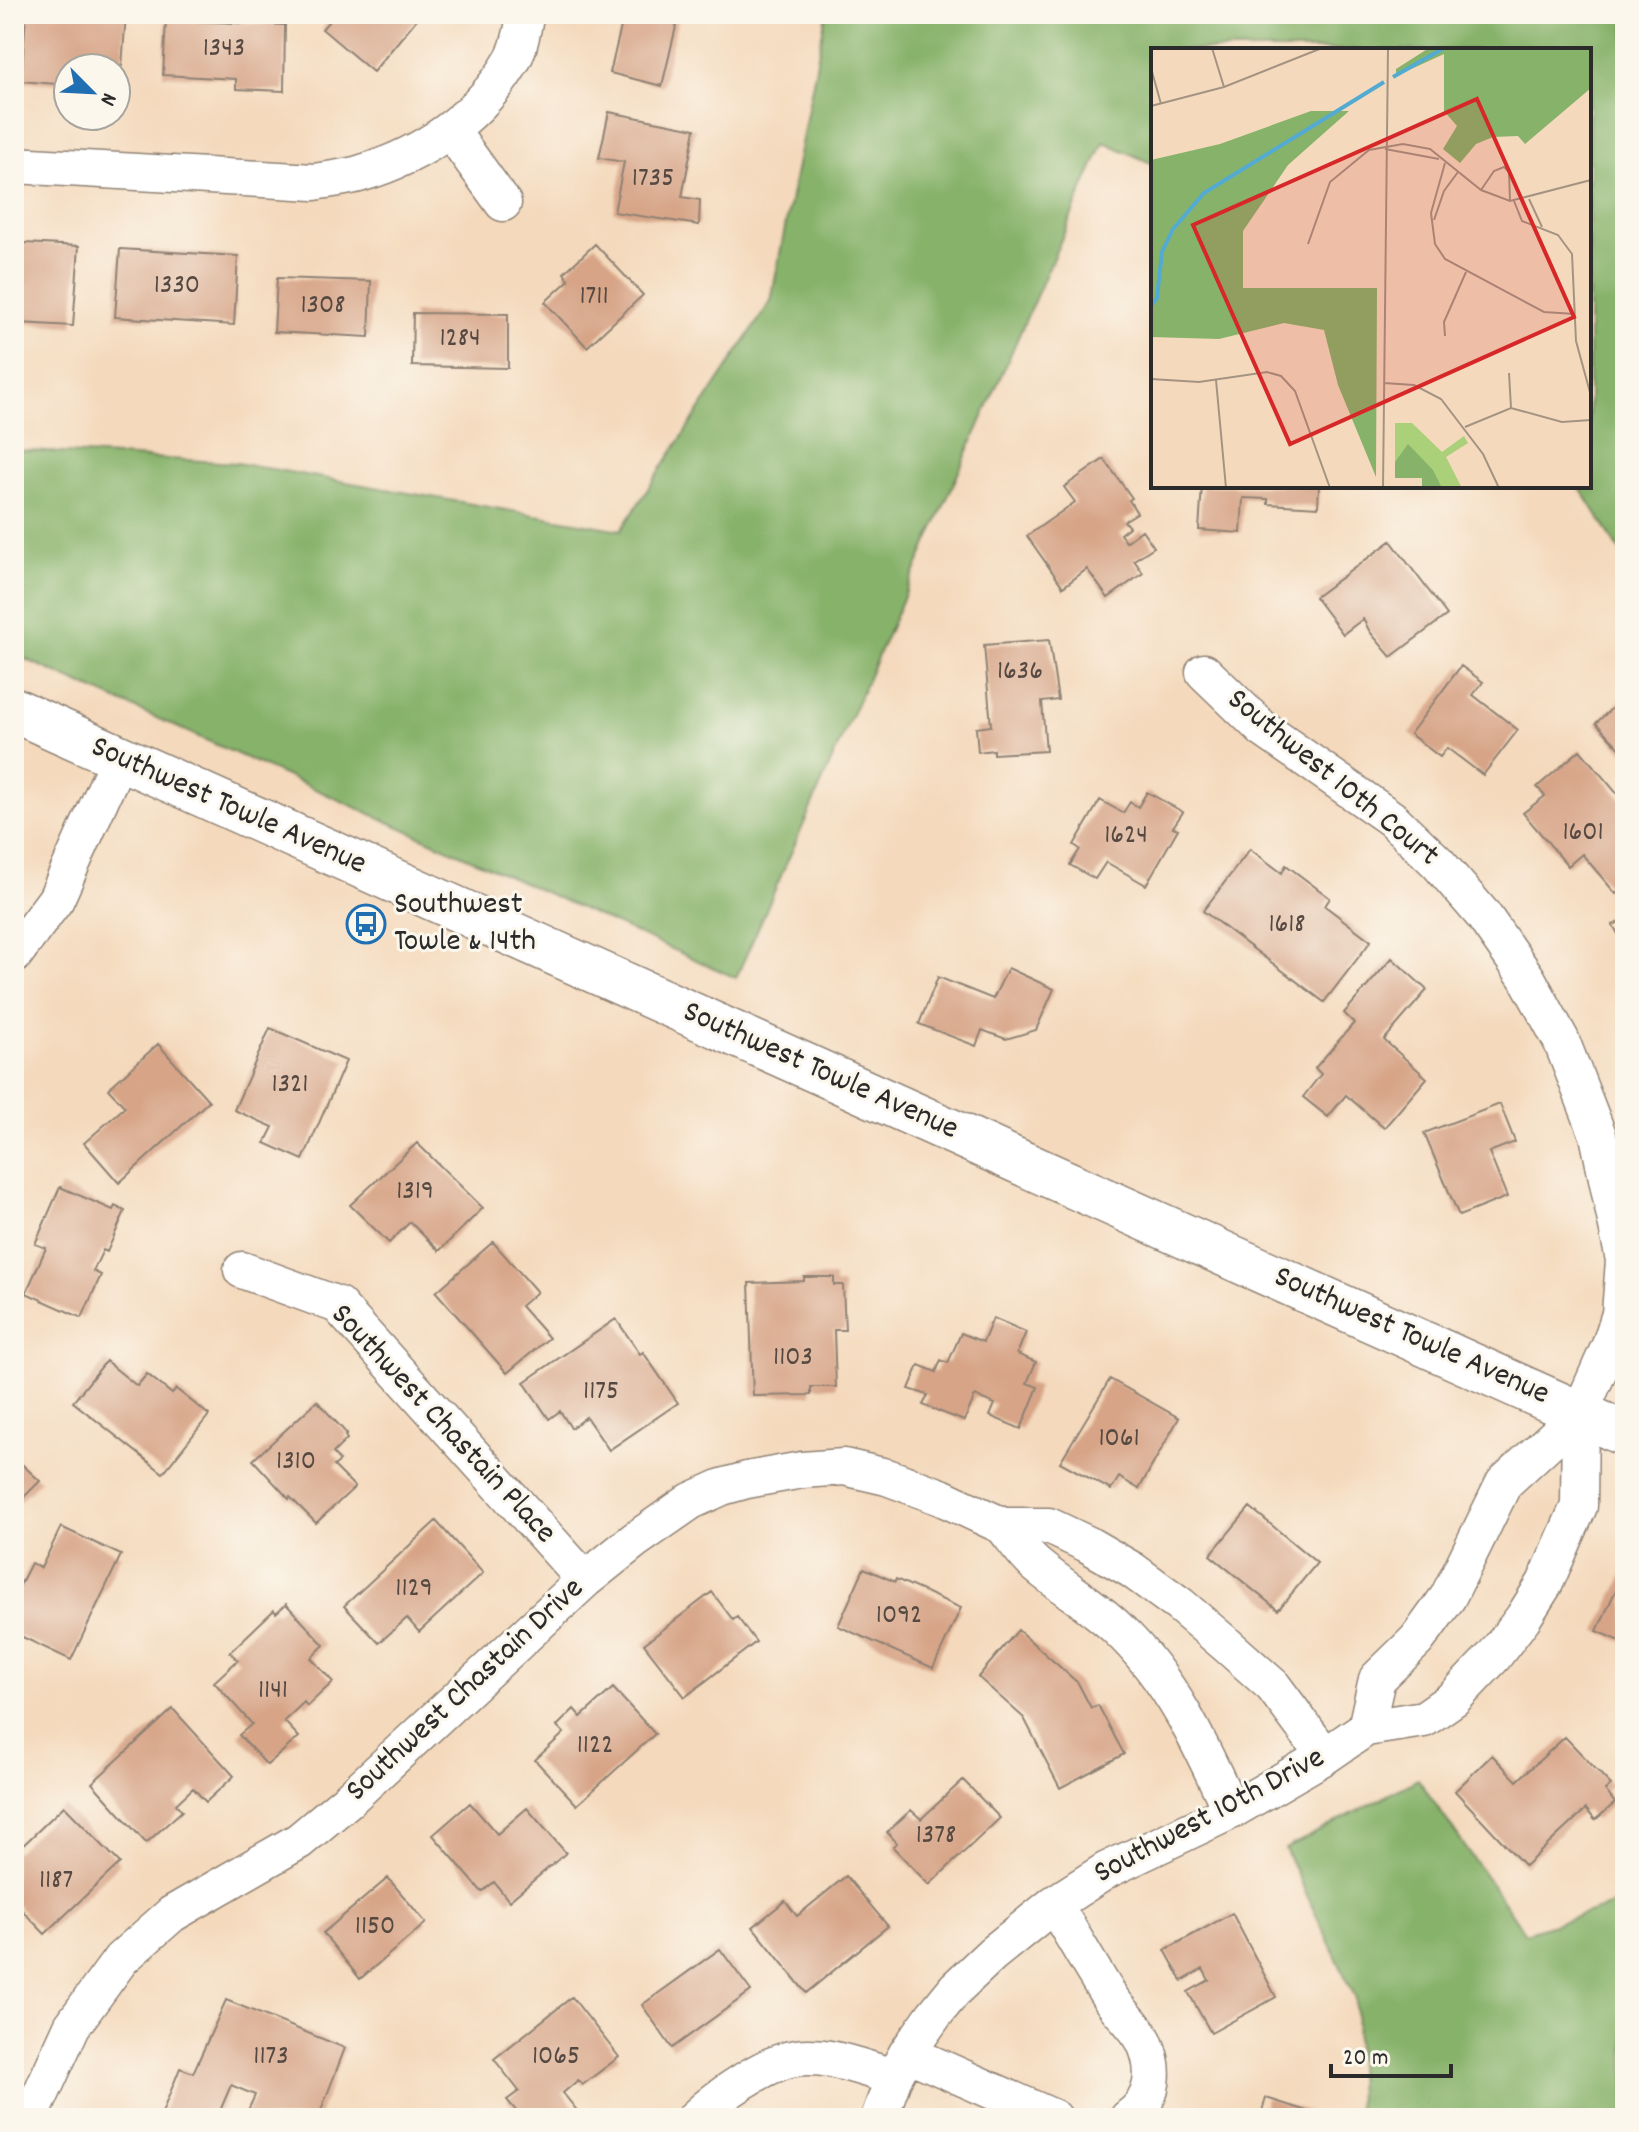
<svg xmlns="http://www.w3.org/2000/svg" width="1639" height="2132" font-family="Dekko,sans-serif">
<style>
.forest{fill:#87b26a;stroke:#596e4a;stroke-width:2}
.building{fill:#d7a487}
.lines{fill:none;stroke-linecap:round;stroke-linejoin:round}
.minor-casing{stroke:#908274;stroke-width:39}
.secondary-casing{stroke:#908274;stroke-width:47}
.minor{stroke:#fff;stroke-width:36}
.secondary{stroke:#fff;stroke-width:44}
.labels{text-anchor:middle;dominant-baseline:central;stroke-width:6;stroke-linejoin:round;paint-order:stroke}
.number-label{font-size:28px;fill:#564942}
.street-label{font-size:32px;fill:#2b2b2b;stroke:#fbf7ec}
.poi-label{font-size:32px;fill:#2b2b2b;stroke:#fbf7ec;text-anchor:start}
.inset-river{fill:none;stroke:#54abd1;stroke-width:4}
.inset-road{fill:none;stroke:#a49382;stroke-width:2}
.view{fill:#d62828;fill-opacity:0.15;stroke:#d62828;stroke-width:4}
.inset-edge{fill:none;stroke:#2b2b2b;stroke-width:4}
</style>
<rect width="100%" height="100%" fill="#fbf7ec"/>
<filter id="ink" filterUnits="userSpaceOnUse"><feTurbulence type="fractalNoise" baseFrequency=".0125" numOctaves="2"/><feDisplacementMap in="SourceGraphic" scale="16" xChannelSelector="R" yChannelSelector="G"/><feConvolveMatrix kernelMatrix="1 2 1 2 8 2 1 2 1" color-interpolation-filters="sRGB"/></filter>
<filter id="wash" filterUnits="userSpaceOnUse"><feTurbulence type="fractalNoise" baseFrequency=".006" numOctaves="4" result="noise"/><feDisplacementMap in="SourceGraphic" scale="32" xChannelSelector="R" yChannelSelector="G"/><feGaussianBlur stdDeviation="1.8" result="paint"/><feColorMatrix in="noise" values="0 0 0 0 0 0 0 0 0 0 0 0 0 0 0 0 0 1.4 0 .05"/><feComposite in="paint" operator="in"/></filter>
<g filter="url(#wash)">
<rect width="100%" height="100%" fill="#f4d9bc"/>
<path class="forest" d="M826 14H1625V559L1579 486H1589V50H1153V164L1104 142 736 978 14 654V450L237 463 621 530 771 301Z
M1418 1779 1525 1933 1625 1901V2118H1358L1356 1999 1285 1849Z"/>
<g id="blocks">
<path class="building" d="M26 14H126L122 66 78 62V68H68V85L21 81Z
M335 14H421L373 72 322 29Z
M624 14H679L662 86 610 73Z
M166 20 285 25 284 91 236 89V79L163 75Z
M609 112 695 129 682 197 700 200 699 225 614 212 624 162 599 158Z
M24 243 79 246 73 326 19 323 20 297H14V246L24 247Z
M595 244 643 295 587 347 545 302 569 280 564 273Z
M120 249 238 256 234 325 115 317Z
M277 278 371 281 369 337 274 332Z
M413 313 508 314V368L412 366Z
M1104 459 1132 498 1129 500 1137 513 1124 521 1129 527 1120 534 1126 542 1142 530 1154 547 1134 560 1143 573 1108 598 1087 569 1063 587 1027 536 1075 502 1064 487Z
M1202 486H1319L1318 507 1268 504V499L1243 498 1241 533 1199 530Z
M1391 541 1447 615 1391 657 1370 632 1363 619 1343 634 1315 597Z
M1049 640 1058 700 1042 702 1046 751 994 754V750L978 752 976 728 991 726 984 645Z
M1461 666 1483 682 1473 695 1518 730 1483 775 1447 748 1440 757 1410 734Z
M1625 696V754L1596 723Z
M1580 750 1625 803V886L1616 894 1582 854 1568 866 1523 813 1545 796 1537 787Z
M1147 792 1183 812 1173 827 1178 829 1146 885 1106 862 1095 879 1070 865 1080 849 1074 845 1100 800 1123 813 1130 802 1138 807Z
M1250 849 1282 873 1286 865 1330 898 1325 906 1371 941 1324 1002 1203 911Z
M1625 919V947L1613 925Z
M1392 958 1427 990 1384 1040 1427 1078 1384 1128 1346 1095 1328 1117 1303 1097 1321 1074 1315 1068 1354 1023 1344 1013Z
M1008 968 1054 989 1036 1030 1006 1039 982 1030 976 1046 919 1024 938 977 993 999Z
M270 1028 346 1061 303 1160 265 1143 273 1127 234 1110Z
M158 1044 209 1101 119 1183 84 1143 125 1107 108 1089Z
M1500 1104 1515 1142 1489 1152 1507 1197 1459 1216 1424 1133Z
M417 1143 483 1208 439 1251 410 1222 389 1243 350 1205Z
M60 1187 113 1210 115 1206 125 1211 107 1252 103 1250 93 1271 101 1275 82 1318 26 1293 46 1248 35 1244Z
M493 1242 537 1292 521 1306 549 1338 507 1373 436 1292Z
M804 1277H834V1285H843L845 1330H834L836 1387H811V1395L753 1396 749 1283 804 1281Z
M993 1318 1026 1332 1017 1354 1036 1362 1027 1383 1038 1387 1021 1429 990 1416 995 1404 975 1396 964 1421 923 1405 928 1395 909 1389 919 1365 936 1372 941 1360 948 1363 961 1333 983 1342Z
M616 1319 640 1354 643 1352 678 1403 609 1450 586 1417 571 1428 560 1411 549 1419 524 1382Z
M106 1361 137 1386 147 1374 172 1394 176 1389 209 1415 163 1473 73 1402Z
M1110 1379 1179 1418 1139 1489 1119 1477 1111 1490 1060 1462Z
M317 1401 347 1434 345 1436 347 1439 333 1453 340 1461 334 1466 355 1487 316 1523 290 1497 289 1499 253 1460Z
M14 1457 40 1481 14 1507Z
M1250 1507 1317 1563 1278 1610 1210 1555Z
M436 1521 483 1573 419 1632 407 1618 379 1643 344 1606Z
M61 1527 121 1555 71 1660 14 1633V1585L19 1587 31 1563 41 1568Z
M864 1568 895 1582 896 1579 961 1608 933 1668 838 1626Z
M1625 1570V1643L1597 1631Z
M712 1592 733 1620 737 1617 756 1642 685 1697 644 1644Z
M286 1604 324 1645 311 1658 333 1682 307 1706 304 1702 284 1721 299 1737 267 1765 239 1735 252 1724 214 1682 238 1660 230 1652 274 1610 276 1613Z
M1018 1630 1078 1683 1091 1708 1098 1705 1124 1754 1060 1788 1024 1718 978 1677Z
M613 1688 655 1734 577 1805 535 1760 564 1733 557 1726 574 1709 581 1717Z
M173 1709 234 1776 206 1802 193 1788 176 1804 182 1811 146 1843 92 1783Z
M1565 1737 1611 1785 1605 1790 1615 1803 1595 1820 1586 1809 1525 1866 1455 1791 1492 1755 1517 1781Z
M963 1780 1000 1818 929 1885 893 1847 897 1843 887 1832 911 1810 921 1819Z
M470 1803 497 1834 527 1808 566 1853 509 1901 494 1882 482 1892 433 1835Z
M64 1806 120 1863 45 1934 14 1902V1854Z
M846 1876 888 1926 806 1993 753 1927 785 1901 797 1916Z
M388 1878 426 1923 360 1979 323 1933Z
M1232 1913 1276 1997 1211 2033 1188 1992 1209 1980 1203 1969 1182 1981 1165 1950Z
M720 1949 751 1991 672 2048 642 2005Z
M572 1997 619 2057 582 2085 578 2080 563 2093 583 2118H522L507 2100 519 2091 494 2059Z
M226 2000 345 2048 318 2118H247L245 2117 255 2095 231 2085 217 2118H160L180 2068 193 2073Z
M1266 2098 1310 2112 1309 2118H1260Z"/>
</g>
</g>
<g filter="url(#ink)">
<use href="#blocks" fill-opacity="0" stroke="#908274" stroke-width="2"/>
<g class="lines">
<g class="minor-casing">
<path id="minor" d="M451 131 503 203
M14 165 314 182C330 179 347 178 362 173 423 155 479 117 512 61 520 48 522 29 526 14
M14 955 56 899 119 758
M242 1270 338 1305 585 1580
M1003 1526C1013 1538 1023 1553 1035 1564 1062 1587 1092 1604 1118 1629 1171 1679 1201 1745 1231 1811
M1366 1728 1377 1679 1417 1640 1448 1597 1504 1483 1580 1413
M1054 1904C1072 1935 1090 1966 1109 1996 1119 2012 1135 2024 1144 2041 1157 2069 1155 2100 1128 2118
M907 2053 1054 2118
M30 2118 72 2026 121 1959 172 1914 299 1841 348 1800 585 1580 635 1540 691 1501 722 1487 747 1480 802 1470 844 1467 887 1477 941 1497 1003 1526H1049L1087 1544 1132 1570 1180 1605 1228 1646 1273 1686 1325 1756
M695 2118C717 2097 766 2062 796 2058 828 2053 864 2069 894 2077
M879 2118 894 2077 907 2053 934 2015 956 1988 992 1954 1054 1904 1107 1870 1231 1811 1325 1756 1366 1728 1424 1719 1454 1698 1494 1656 1523 1618 1545 1583 1579 1506 1580 1413 1610 1345 1620 1314 1624 1260 1598 1135 1561 1040 1527 978 1483 915 1438 863 1392 819 1263 729 1204 672"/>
</g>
<g class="secondary-casing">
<path id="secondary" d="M14 710 1625 1434"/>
</g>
<use href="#minor" class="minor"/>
<use href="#secondary" class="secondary"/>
</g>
</g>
<defs>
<g id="bus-ring" transform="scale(2)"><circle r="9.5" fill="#fbf7ec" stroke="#1f6fb2" stroke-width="1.5"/><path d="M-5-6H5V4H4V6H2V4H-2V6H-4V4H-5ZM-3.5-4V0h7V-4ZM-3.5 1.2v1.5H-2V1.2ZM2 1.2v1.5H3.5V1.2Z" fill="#1f6fb2"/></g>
</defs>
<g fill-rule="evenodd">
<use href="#bus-ring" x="366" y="924"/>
</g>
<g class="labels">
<g class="number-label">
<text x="224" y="50">1343</text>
<text x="653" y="180">1735</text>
<text x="177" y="287">1330</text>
<text x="594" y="298">1711</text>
<text x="323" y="307">1308</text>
<text x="460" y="340">1284</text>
<text x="1020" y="673">1636</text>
<text x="1583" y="834">1601</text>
<text x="1126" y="837">1624</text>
<text x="1287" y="926">1618</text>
<text x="290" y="1086">1321</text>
<text x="415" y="1193">1319</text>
<text x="793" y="1359">1103</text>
<text x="601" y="1393">1175</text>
<text x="1119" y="1440">1061</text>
<text x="296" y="1463">1310</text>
<text x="414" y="1590">1129</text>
<text x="899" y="1617">1092</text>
<text x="273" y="1692">1141</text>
<text x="595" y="1747">1122</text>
<text x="936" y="1837">1378</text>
<text x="56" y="1882">1187</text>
<text x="375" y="1928">1150</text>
<text x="271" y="2058">1173</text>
<text x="556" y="2058">1065</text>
</g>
<g class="street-label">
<text transform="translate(1332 779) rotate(39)">Southwest 10th Court</text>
<text transform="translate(228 807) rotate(24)">Southwest Towle Avenue</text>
<text transform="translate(820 1072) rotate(24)">Southwest Towle Avenue</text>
<text transform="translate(1411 1337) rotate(24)">Southwest Towle Avenue</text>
<text transform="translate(442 1425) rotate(47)">Southwest Chastain Place</text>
<text transform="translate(466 1691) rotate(-43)">Southwest Chastain Drive</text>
<text transform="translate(1210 1817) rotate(-28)">Southwest 10th Drive</text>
</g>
<g class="poi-label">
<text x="394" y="906">Southwest<tspan x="394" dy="37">Towle &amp; 14th</tspan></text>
</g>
</g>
<g transform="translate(1151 48)">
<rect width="440" height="440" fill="#f4d9bc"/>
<path d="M244 375H261L291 404 313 388 317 395 295 409 311 440H271V430H244Z" fill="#aad07a"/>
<path d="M278 0H440V40L374 96 367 88 342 89 325 96 309 115 292 101 306 78 293 63V6L245 28V21ZM160 63H198L137 117 92 183V240H226L225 429 187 337 173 282 133 275 68 291 0 289V112L69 96ZM257 396 282 422 291 440H271V430H244V414Z" fill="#87b26a"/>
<path class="inset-river" d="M242 29 293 0M0 258 6 250 11 204 22 181 53 145 233 34"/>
<path class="inset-road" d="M61 0 73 39M0 20 10 56M0 58 73 39 171 0M234 101 288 111M294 115 280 165 284 196 294 211 393 264 424 266M330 142 343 123 353 119 358 124 359 153M378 151 391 179M363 153 371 173 407 187 421 206 425 293 440 348M283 172 293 143 307 124M157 196 179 134 218 102 252 96 279 101 330 142 359 153 440 132M294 288 293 274 315 224M358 325 360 360M0 331 48 334 116 324 130 328 144 343 179 440M65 332 75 440M233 335 263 337 290 351 332 406 348 440M314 379 360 360 411 374 440 372M232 440 237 0"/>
<path class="view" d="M326 51 423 269 139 396 42 177Z"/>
<rect width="440" height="440" class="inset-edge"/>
</g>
<rect width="1639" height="2132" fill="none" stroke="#fbf7ec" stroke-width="48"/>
<g transform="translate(92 92) rotate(114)"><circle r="38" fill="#fbf7ec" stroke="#a8a59f" stroke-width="2"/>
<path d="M0-6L14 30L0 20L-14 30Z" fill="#1f6fb2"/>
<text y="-12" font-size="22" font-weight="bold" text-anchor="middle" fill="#2b2b2b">N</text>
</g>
<path d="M1331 2064v12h120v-12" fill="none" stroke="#2b2b2b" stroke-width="4"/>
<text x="1343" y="2064" font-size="24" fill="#2b2b2b" stroke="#fbf7ec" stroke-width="6" paint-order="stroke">20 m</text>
</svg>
